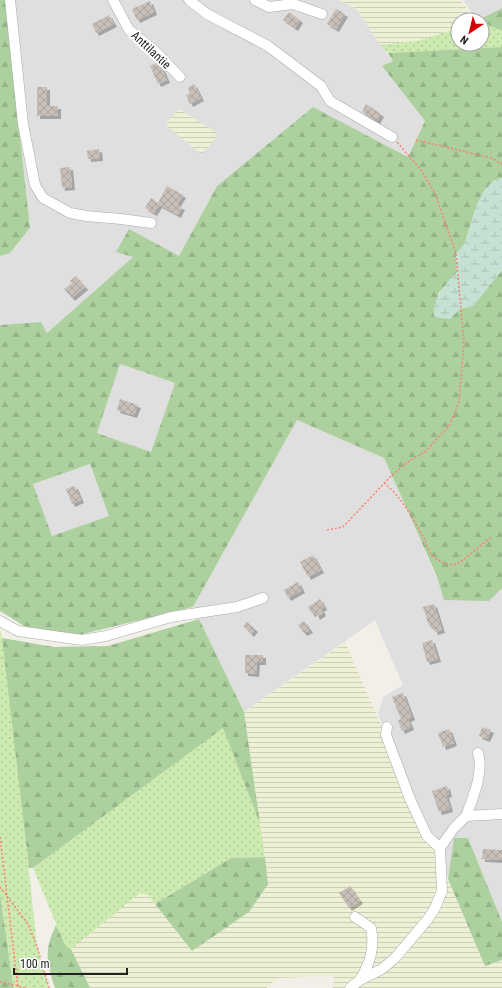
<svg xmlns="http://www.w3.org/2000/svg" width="502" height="988" font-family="'Roboto Condensed',sans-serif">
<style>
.residential{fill:#e0dfdf}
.farmland{fill:url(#farmland-rules)}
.grass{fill:url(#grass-dots)}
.forest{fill:url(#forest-firs);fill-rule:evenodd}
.wetland{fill:url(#wetland-marsh)}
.building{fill:url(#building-cross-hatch);filter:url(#shadow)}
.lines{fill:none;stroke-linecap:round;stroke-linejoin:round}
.minor-casing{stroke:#a9a9a9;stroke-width:11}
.path{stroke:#fa8072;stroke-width:1.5;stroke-dasharray:2 2;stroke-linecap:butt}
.minor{stroke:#fff;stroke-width:10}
.labels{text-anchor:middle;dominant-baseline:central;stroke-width:4;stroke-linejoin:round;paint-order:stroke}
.street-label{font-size:12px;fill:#222;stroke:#fff}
</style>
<defs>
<pattern id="farmland-rules" width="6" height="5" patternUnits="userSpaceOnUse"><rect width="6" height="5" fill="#eef0d5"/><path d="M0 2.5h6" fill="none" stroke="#ccceb7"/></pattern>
<pattern id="grass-dots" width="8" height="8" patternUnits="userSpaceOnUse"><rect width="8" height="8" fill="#cdebb0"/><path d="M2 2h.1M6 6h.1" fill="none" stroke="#b0c997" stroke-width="1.8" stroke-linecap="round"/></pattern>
<pattern id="forest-firs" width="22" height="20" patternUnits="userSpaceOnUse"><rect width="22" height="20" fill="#add19e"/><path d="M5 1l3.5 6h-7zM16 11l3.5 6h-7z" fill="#95b388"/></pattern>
<pattern id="wetland-marsh" width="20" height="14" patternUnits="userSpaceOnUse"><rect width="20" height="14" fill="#c6e0d4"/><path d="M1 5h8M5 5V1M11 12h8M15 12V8" fill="none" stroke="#aac0b6"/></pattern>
<pattern id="building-cross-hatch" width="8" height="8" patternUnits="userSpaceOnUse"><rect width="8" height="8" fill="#c7bfb8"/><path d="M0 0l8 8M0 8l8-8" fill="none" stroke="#aba49e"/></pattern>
<filter id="shadow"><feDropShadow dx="3" dy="3" stdDeviation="0" flood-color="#0004"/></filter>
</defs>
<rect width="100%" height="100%" fill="#f2efe9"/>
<path class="residential" d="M5 0H339L357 9 380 45 393 61 382 66 425 121 408 157 313 107 217 186 179 256 133 257 47 334 41 322 0 325V256L10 253 30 228Z
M463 0H502V8L477 20Z
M120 364 175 383 151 452 97 433Z
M297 420 384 458 440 586 502 538V960L485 966 378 714 383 697 403 685 375 620 244 712 193 607Z
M90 464 109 516 52 536 33 484Z"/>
<path class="farmland" d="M339 0H460L466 7 470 20H458V28L417 41 380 45 357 9Z
M179 109 217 133 215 140 201 154 167 126V122Z
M345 642 485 966 502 960V988H333L334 976 278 978 266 988H90L71 949 140 892 148 895 192 951 268 884 244 712Z"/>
<path class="grass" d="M482 22 502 31V47L388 53 380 45 417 41 458 28V44H482Z
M0 627 9 683 37 946 49 988H14L0 893Z
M223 727 260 824 265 857 231 858 155 904 148 895 140 893 71 949 66 948 33 868Z"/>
<path class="forest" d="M0 0H5L30 228 10 253 0 256Z
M502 8V31L482 22V20H478Z
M502 47V178L493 181 473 217 465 243 456 254 457 272 438 294 449 319 460 309 473 306 502 270V588L489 601 444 600 437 577 384 458 297 420 193 607 79 635 24 626 0 611V325L41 322 47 333 133 257 116 252 129 229 179 256 217 186 313 107 408 157 425 121 382 66 393 61 388 53ZM120 364 175 383 151 452 97 433ZM90 464 109 516 52 536 33 484Z
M199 619 244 712 260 824 223 728 33 868H29L2 638 54 647 108 646Z
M454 838H468L502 922V960L485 966 448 879Z
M265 857 268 884 249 912 192 951 155 904 231 858Z
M0 893 13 984 14 988H0Z
M56 925 66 947 71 949 90 988H55C46 961 44 951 56 925Z"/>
<path class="wetland" d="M502 178V270L473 306 460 309 449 319 434 317C432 296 445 288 457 272 457 267 455 258 457 254 459 249 464 246 466 241 474 219 476 185 502 178Z"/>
<path class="building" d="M150 1 154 12 137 20 132 9Z
M336 9 345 14 336 29 327 24Z
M289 12 300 20 295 28 283 20Z
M109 15 114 24 96 33 92 24Z
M157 63 162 68 167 80 158 84 150 66Z
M194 84 201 98 190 104 186 95 190 93 188 88Z
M37 87H47V106H58V116H37Z
M366 104 381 114 377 121 362 112Z
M99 149 100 158 88 159 87 151Z
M70 167 72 187 62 188 60 168Z
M167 186 183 195 177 205 182 207 178 215 159 205 154 213 145 208 151 198 158 203Z
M76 276 85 287 72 298 64 289 72 283 70 281Z
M120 399 138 405 134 415 117 410Z
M75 486 81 500 72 504 66 489Z
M313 555 321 570 308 577 300 562Z
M298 582 302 590 288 598 284 590Z
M320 599 324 607 321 609 323 613 317 617 315 612 312 614 308 607Z
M434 604 442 630 435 632 432 625 429 626 423 607Z
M304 621 310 630 304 633 298 625Z
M247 622 255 629 251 634 243 626Z
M432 640 438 659 427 662 422 643Z
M245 655H263V662H257L256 674 245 673Z
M403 693 412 717 408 719 411 727 402 731 398 721 401 719 392 697Z
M482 727 491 730 487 739 479 736Z
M449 729 454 743 443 747 438 733Z
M447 786 449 794 446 795 450 809 439 812 432 791Z
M483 849 502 850V860L482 859Z
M350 886 360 901 349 908 339 893Z"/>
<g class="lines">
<g class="minor-casing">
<path id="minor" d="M10 0 23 124 35 185 43 198 70 213 86 216 121 219 151 223
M113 0 129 30 156 52 180 77
M189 0 207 14 268 46 321 86 330 101 392 137
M255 0 269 7 293 4 322 14
M0 621 18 631 82 640 106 636 171 617 237 607 263 598
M387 727 386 735 410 799 427 836 440 848
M466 816C473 798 484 772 478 753
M355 917 371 928C375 948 370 963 360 980
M350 988 360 980 382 969 395 958 428 919 435 908 442 891 440 848 454 828 466 816 502 814"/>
</g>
<path class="path" d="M416 140 492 158 502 164
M384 483C400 495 412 517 422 535 426 540 427 549 431 554 436 560 448 567 456 564 470 558 479 544 493 537
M327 530 343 527 392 475 409 461 425 452 449 426 459 402 464 342 456 254 435 193 421 170 397 142
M0 837 18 988
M0 887 28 924 37 946 49 988
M0 982 26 988"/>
<use href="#minor" class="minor"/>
</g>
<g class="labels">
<g class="street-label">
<text transform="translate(151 50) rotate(43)">Anttilantie</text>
</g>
</g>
<g transform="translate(470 32) rotate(215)"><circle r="19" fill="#ffffff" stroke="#a7a7a7"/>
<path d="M0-3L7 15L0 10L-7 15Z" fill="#d40000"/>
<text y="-6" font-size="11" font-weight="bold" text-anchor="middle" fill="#222222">N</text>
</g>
<path d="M14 968v6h113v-6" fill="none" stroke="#222222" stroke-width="2"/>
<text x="20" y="968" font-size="12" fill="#222222" stroke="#ffffff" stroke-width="3" paint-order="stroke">100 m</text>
</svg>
